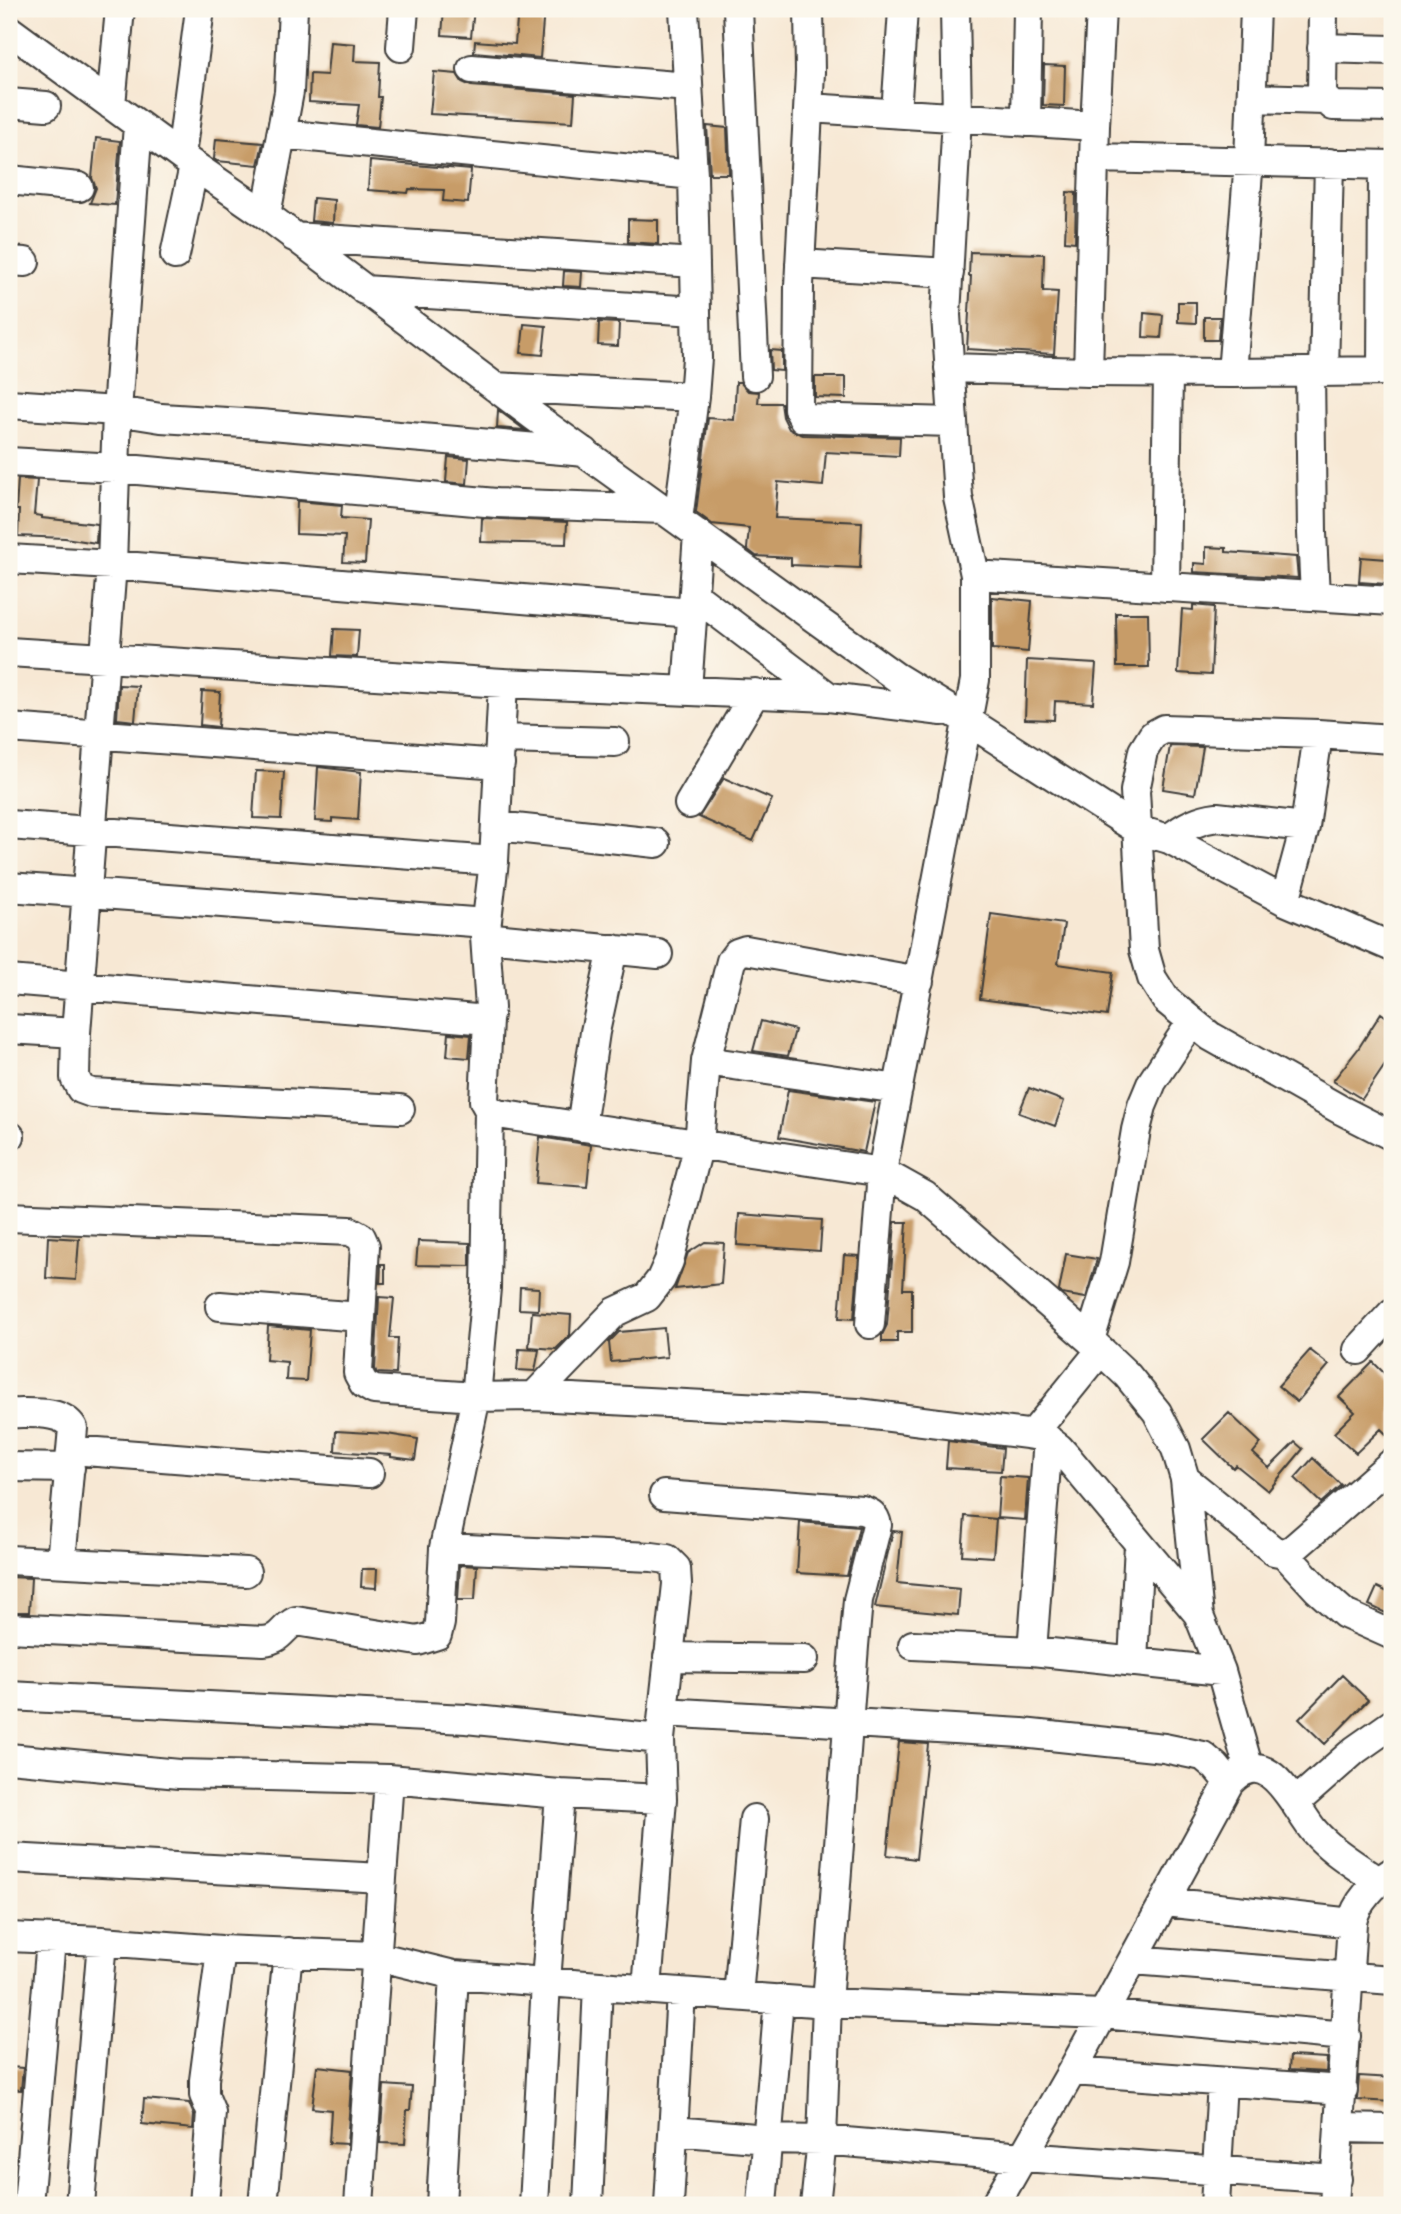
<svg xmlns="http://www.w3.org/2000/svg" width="1401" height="2214" font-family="Vollkorn,serif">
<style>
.building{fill:#c79c67}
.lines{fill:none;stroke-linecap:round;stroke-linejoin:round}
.minor-casing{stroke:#3d3b38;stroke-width:32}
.minor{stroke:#fff;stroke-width:28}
</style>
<rect width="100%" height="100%" fill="#fbf7ec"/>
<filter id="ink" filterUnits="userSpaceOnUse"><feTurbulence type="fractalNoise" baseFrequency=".0143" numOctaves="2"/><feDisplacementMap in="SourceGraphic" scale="14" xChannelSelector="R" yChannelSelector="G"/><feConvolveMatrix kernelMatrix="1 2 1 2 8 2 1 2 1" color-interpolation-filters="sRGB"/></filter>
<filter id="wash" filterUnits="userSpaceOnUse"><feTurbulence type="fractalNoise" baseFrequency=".00686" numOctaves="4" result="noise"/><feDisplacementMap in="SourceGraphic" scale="28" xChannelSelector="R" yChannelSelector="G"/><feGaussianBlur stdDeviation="1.57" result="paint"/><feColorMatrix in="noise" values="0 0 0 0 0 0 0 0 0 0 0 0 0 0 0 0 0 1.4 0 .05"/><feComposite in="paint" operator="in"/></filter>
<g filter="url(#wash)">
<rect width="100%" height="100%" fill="#f7e8d4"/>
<g id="blocks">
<path class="building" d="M444 9H474L471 37 442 35Z
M518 9H544L540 58 474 52 475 41 515 44Z
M330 42 355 44 354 61 380 62 378 97H381L378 127 356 125 359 105 309 102 310 74 327 75Z
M1044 65 1065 66 1064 106 1043 105Z
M434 72 457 74 462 82 471 86 575 94 573 122 430 114Z
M707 126 727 128 729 174H710Z
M96 138 120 141 115 205 90 203 96 188 92 178Z
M216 139 263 143 258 165 217 161 214 159Z
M370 161 471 170 468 203 443 201 444 190 409 189 408 193 368 190Z
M1067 192 1076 193 1075 242 1065 241Z
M313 198 334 200 333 223 311 221Z
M628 219 658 220V244L628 242Z
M970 252 1044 254 1043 291 1058 292 1054 354 967 349 971 276H969Z
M564 271 582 272 581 287 563 286Z
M1178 302H1196V323L1178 322Z
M1144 313 1163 315 1161 338 1143 337Z
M1204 317H1220L1218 340H1204Z
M599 322 619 323 618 346 598 345Z
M524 324 546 326 543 355 521 353Z
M770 350 782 351V371L771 370Z
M815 377H846V398L815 397Z
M736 382H740L748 391 759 392 758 403H781L783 417 789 429 795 432 803 435 900 437 899 456 826 452 823 486 778 482 775 518 862 522 860 568 791 565V558L756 556 747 549 749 528 712 524 696 512 708 418 734 420Z
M498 410 525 430 497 428Z
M448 457 469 459 467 484 446 482Z
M18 479 37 480 34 515 42 516V518L97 524 96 543 65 538 18 536 19 510H16Z
M297 501 342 505 341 518 368 520 365 563 343 562 345 536 296 534Z
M482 518 567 522 566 544 481 542Z
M1206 547 1226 548V552L1296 557 1298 578 1194 572V563L1206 564Z
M1361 557 1387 559 1386 584 1359 582Z
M992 597 1032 601 1028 652 992 649Z
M1193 605 1214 607 1211 675 1178 673 1182 609 1193 610Z
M1116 613H1148L1149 667H1117Z
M334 629 359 630 357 657 332 656Z
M1027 660 1096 664 1093 703 1055 701 1054 720 1025 719Z
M119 685 138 686 135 721 117 719Z
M202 691 220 692 218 727 200 725Z
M1170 746 1203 747 1195 794 1163 789Z
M318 767 361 772 358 820 332 818V822L315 821Z
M256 771 284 772 281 819 253 818Z
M724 778 772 799 753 841 699 817Z
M991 914 1064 924 1058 964 1113 972 1107 1016 980 999Z
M1381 1013 1392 1021V1065L1387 1062 1362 1099 1333 1081 1358 1049Z
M761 1021 795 1030 788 1056 753 1051Z
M449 1033 471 1035 469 1058 447 1056Z
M1029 1088 1064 1101 1055 1126 1019 1113Z
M788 1090 875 1102 864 1152 779 1137Z
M540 1137 591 1145 587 1187 536 1183Z
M739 1214 822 1220 820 1251 737 1245Z
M895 1222H907L903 1289H912V1332H897V1342H882V1335L887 1325Z
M48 1237 79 1239 76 1280 46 1278Z
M418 1241 470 1243V1266L416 1265Z
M705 1242 724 1243 721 1284 675 1289 688 1253Z
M1066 1254 1097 1259 1086 1298 1062 1294 1059 1291Z
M844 1255 859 1256 854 1319 839 1318Z
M381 1264H385V1283H380Z
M520 1287 539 1288 538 1310 519 1309Z
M379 1297 394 1298 390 1338H398L396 1374 377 1373 375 1369Z
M532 1312 571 1315 570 1335 556 1349 529 1347Z
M268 1326 310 1330 306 1381 286 1380 287 1362 266 1360Z
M664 1328 667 1357 611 1362 609 1342 619 1332Z
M519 1349 539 1350 535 1371 517 1370Z
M1310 1350 1329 1365 1297 1402 1278 1386Z
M1373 1362 1392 1381V1440L1381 1429 1356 1453 1334 1433 1355 1412 1339 1397Z
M1229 1413 1261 1443 1253 1453 1269 1468 1295 1442 1303 1449 1268 1491 1236 1465 1233 1468 1203 1439Z
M336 1431 387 1434 418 1439 415 1460 391 1457V1455L335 1451Z
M948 1441 1003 1448 1001 1471 946 1468Z
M1313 1458 1341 1485 1321 1503 1295 1478Z
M1000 1476 1028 1478 1025 1520 997 1518Z
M965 1516 996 1519 993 1557 962 1555Z
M800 1522 859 1527 847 1576 797 1573Z
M893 1531 902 1532 897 1583 960 1589 958 1615 875 1607Z
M460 1565 477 1566 475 1600H458Z
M362 1569H377L376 1588 361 1587Z
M9 1577 31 1578 29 1612H9Z
M1377 1587 1392 1594V1616L1369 1605Z
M1342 1675 1368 1700 1325 1744 1299 1719Z
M899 1742 928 1744 916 1859 887 1855Z
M1290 2056 1327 2058 1326 2072 1289 2070Z
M317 2066 352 2070 347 2144 329 2143 331 2110 312 2108Z
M9 2067 23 2068 21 2090 9 2089Z
M1359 2076 1392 2078V2102L1357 2100Z
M384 2085 412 2087 410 2110H407L405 2144 380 2143Z
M144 2099 189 2103 194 2115 193 2129 142 2124Z"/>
</g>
</g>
<g filter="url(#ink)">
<use href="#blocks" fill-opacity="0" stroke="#3d3b38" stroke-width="2"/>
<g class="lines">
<g class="minor-casing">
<path id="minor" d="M738 9 755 376
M809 9 810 72 799 286 798 409 803 418 953 422
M1255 9 1249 160 1232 373 1392 371
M1323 9 1322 96 1333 106 1392 107
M9 30 189 162 266 215 535 417 896 677 968 721 1138 830 1169 839 1285 901 1392 947
M401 47 404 9
M1322 48 1392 50
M472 69 688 87
M1252 98 1325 100
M9 103 46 106
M111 105 120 9
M809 108 1095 126
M896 113 903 10
M1026 122 1028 9
M138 125 117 411 112 565 76 1033 75 1078 81 1089 92 1093 400 1109
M281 134 693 175
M181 156 200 9
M1094 158 1392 165
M9 180 79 187
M266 215 289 92 293 9
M294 237 695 263
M175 255 194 166
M9 261 25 262
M800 264 949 273
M364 290 696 311
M949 368 1088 372 1232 373
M1382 371 1383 165
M1088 372 1095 126 1101 9
M1310 372 1312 533 1315 596
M1324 372 1329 163
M495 387 694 397
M9 404 117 411 161 418 260 424 585 452
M9 462 116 468 496 503 664 509
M678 520 694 397 697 358 693 175 684 9
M9 559 112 565 692 613
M975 575 1392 601
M1165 587 1168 374
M694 595 829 697
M9 652 503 683 829 697 942 711
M503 683 494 861 485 937 490 1008 488 1020 484 1101 489 1110 498 1114 882 1172 925 1196 1090 1340 1127 1375 1157 1412 1176 1449 1185 1479 1199 1616 1221 1671 1249 1769
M687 690 698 534
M9 728 500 764
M502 739 615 742
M1392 739 1318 734 1164 729 1153 735 1143 751 1135 791 1144 950 1152 978 1166 1000 1210 1036 1341 1110 1392 1136
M689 804 755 693
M9 825 494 861
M496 826 656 843
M1169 839C1183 827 1199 819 1217 817L1305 827
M9 887 486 923
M1285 901 1305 827 1318 734
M485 937 658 954
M9 980 488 1020
M9 1029 76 1033
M706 1061 898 1089
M581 1127 595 1032 613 949
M9 1136H10
M9 1217 350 1231 361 1237 365 1246 358 1373 364 1384 374 1390 476 1397 534 1396 858 1413 1043 1436 1059 1448 1067 1457 1199 1615
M220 1306 361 1317
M870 1324 882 1172 975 680V575L958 497 946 315 957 117 955 9
M1090 1340 1114 1262 1136 1130 1142 1106 1152 1082 1191 1023
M1358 1350 1392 1313
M534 1396 615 1312 647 1297 661 1279 669 1261 699 1144 706 1061 731 961 737 953 746 950 919 981
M9 1413C29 1414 62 1409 73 1428L61 1562
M1032 1435 1101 1350
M72 1450 369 1473
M9 1467 70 1468
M1185 1479 1274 1551 1284 1553 1293 1549 1392 1463
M664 1495 862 1510C871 1513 875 1515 877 1525L858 1600 854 1646 827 2003 822 2140 815 2205
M444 1548 652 1557 667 1559 676 1568 677 1584 660 1739 662 1799 647 1989
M1284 1553 1317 1589 1345 1614 1392 1635
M9 1560 246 1572
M9 1628 263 1641C283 1639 281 1628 296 1621L418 1641 437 1635 440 1623 444 1548 476 1397 486 1288 489 1110
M913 1645 1032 1651 1221 1671
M1032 1651 1048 1439
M668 1657 804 1659
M1133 1662 1139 1544
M9 1696 466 1719 660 1739
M663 1712 1022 1733 1164 1748 1203 1756 1216 1767 1229 1783
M9 1758 179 1774 389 1779 560 1794 662 1799
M1296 1802 1355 1750 1392 1724
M9 1858 382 1878
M1165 1902 1352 1923
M9 1937 102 1941 221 1950 376 1956 454 1975 827 2003 1102 2014 1346 2036
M1133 1960 1392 1980
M738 1996 754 1819
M1072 2071 1343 2090
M1341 2128 1392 2129
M674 2131 767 2139 822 2140 1023 2157 1337 2179
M28 2205 51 1940
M80 2205 102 1941
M204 2205 211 2112 204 2095V2080L221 1950
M263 2205 288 1952
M359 2205 389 1779
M441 2205 454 1975
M534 2205 546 1982 560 1794
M588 2205 598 1986
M669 2205 681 1992
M762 2205 779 1999
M995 2205 1072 2071 1229 1783C1268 1740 1293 1806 1314 1831 1331 1851 1357 1866 1378 1881
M1215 2205 1222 2082
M1334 2205 1352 1923C1355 1903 1376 1882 1392 1872"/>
</g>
<use href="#minor" class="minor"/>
</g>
</g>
<rect width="1401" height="2214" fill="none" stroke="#fbf7ec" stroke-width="35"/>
</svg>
